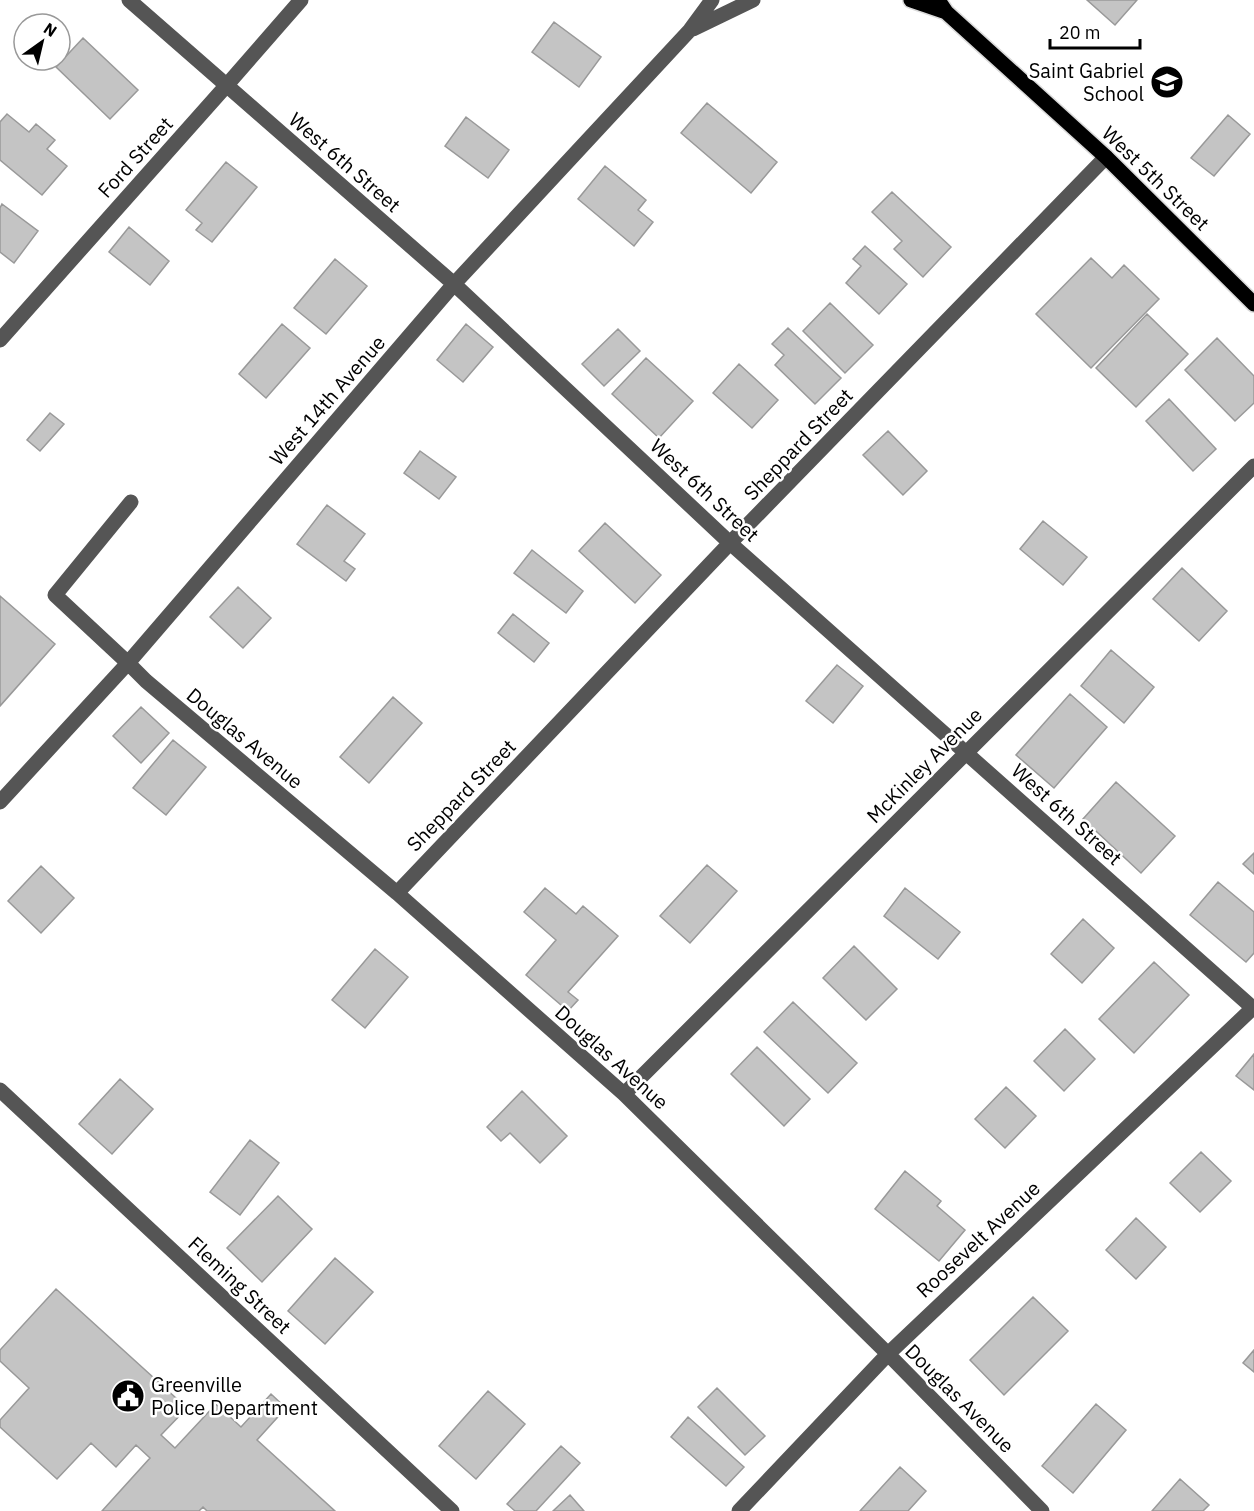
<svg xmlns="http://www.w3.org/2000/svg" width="1254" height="1511" font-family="'IBM Plex Sans',sans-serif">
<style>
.building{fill:#c4c4c4;stroke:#999;stroke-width:1.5}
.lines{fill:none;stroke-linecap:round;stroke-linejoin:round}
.major-casing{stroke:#dbdbdb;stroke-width:18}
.minor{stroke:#555;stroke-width:15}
.major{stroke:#000;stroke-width:15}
.labels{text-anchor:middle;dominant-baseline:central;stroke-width:5;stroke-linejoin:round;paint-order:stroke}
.poi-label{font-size:20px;fill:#000;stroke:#fff;text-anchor:end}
.street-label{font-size:20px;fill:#000;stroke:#fff}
</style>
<rect width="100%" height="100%" fill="#fff"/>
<path class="building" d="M1087 0H1137L1115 25Z
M554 22 601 57 579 87 532 52Z
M83 38 138 90 110 119 56 67Z
M707 103 777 162 751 193 681 133Z
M7 114 29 132 36 124 55 140 47 149 67 166 42 195 0 160V122Z
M1228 115 1250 134 1214 176 1191 158Z
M466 117 509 150 488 178 445 146Z
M226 162 257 187 212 242 196 230 202 223 186 210Z
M605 166 646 200 638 210 653 222 634 246 578 199Z
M892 192 951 247 923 277 894 249 902 241 872 212Z
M2 204 38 231 14 263 0 252V208Z
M129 227 169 261 150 285 109 252Z
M865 246 907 284 879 314 846 283 861 266 853 259Z
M1091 258 1112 278 1124 265 1159 299 1091 368 1036 314Z
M335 259 367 286 326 334 294 308Z
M830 303 873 345 845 373 803 331Z
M1147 314 1188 354 1136 407 1096 368Z
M282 324 310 348 266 398 239 374Z
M466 324 493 347 463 382 437 360Z
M788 328 841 378 815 404 775 365 784 355 772 344Z
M618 329 640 351 604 386 582 364Z
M1217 338 1254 376V403L1235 421 1185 370Z
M646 358 693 401 659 438 612 394Z
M739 364 778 400 752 428 713 393Z
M1169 399 1216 449 1193 471 1146 421Z
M50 413 64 424 40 451 27 440Z
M888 431 927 471 903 495 863 455Z
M420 451 456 477 439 499 404 473Z
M327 505 365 534 344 561 355 569 346 581 297 544Z
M1043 521 1087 557 1063 585 1020 549Z
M605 523 661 575 635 603 579 551Z
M532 550 583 591 566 613 514 573Z
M1182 568 1227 611 1199 641 1153 599Z
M238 587 271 618 243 648 210 617Z
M0 596 55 644 0 706Z
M513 614 549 643 534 662 498 633Z
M1111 650 1154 687 1124 723 1081 686Z
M837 665 863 686 833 723 806 701Z
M1070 694 1107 727 1054 788 1016 755Z
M393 697 422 723 369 783 340 757Z
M141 707 169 733 141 763 113 736Z
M173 740 206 767 166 815 133 788Z
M1116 782 1175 836 1141 873 1083 819Z
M1254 853V874L1243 864Z
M707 865 737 891 690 943 660 916Z
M41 866 74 898 41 933 8 901Z
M1218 882 1254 912V953L1246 962 1190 915Z
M545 888 576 914 583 906 618 936 568 992 578 1000 568 1011 526 975 556 940 524 912Z
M905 888 960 932 938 959 884 916Z
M1083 919 1114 948 1082 983 1051 954Z
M854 946 897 989 866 1020 823 978Z
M375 949 408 977 365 1028 332 1000Z
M1154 962 1189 995 1134 1053 1099 1019Z
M793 1002 857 1063 828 1093 764 1032Z
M1065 1029 1095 1059 1064 1091 1034 1061Z
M757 1047 810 1099 784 1126 731 1074Z
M1254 1054V1090L1236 1076Z
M120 1079 153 1109 112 1154 79 1124Z
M1006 1087 1036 1116 1005 1148 975 1119Z
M522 1091 567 1136 540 1163 510 1133 501 1141 487 1127Z
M250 1140 279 1163 240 1215 210 1192Z
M1201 1152 1231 1181 1200 1212 1170 1183Z
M905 1171 941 1201 937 1206 965 1230 939 1261 875 1209Z
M278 1196 312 1229 262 1282 227 1248Z
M1136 1218 1166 1247 1136 1279 1106 1250Z
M335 1258 373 1292 325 1344 288 1311Z
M56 1289 187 1408 161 1435 175 1448 216 1404 241 1427 271 1394 286 1408 257 1440 335 1511H207L203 1507 199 1511H102L150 1458 136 1445 116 1467 91 1443 57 1479 0 1427V1420L29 1388 0 1361V1350Z
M1033 1297 1068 1331 1004 1395 970 1360Z
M1254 1350V1372L1243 1363Z
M717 1388 765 1436 745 1455 698 1407Z
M488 1391 525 1424 476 1479 439 1446Z
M1096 1404 1126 1430 1073 1493 1042 1466Z
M688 1417 744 1467 726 1486 671 1437Z
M561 1446 580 1463 536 1511H515L507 1504Z
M900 1467 926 1491 908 1511H860Z
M1180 1479 1209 1505 1203 1511H1152Z
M570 1495 584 1511H553Z"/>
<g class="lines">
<g class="major-casing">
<path id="major" d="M911 0 946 12
M938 0 946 12 1106 157 1254 304"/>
</g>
<path class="minor" d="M129 0 454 284 730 543 1254 1009
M693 29 753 0
M0 340 226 86 301 0
M131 502 55 595 128 663 146 681 397 893 624 1094 888 1354 1042 1511
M0 802 128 663 454 284 690 30 712 0
M397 893 730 543 1106 157
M0 1090 452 1511
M624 1094 1254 466
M739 1511 888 1354 1254 1007"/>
<use href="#major" class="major"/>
</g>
<defs>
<g id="school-disc" transform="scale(1.725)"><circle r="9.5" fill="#000" stroke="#fff"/><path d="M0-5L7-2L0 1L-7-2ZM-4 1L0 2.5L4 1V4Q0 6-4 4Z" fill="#fff"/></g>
<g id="civic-disc" transform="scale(1.725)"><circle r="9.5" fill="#000" stroke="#fff"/><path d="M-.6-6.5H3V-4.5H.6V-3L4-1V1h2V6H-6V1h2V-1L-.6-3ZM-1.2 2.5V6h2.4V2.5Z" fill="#fff"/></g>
</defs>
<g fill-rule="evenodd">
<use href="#school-disc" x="1167" y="82"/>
<use href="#civic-disc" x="128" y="1396"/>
</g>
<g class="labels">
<g class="poi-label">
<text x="1144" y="70">Saint Gabriel<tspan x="1144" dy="23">School</tspan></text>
<text x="151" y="1384" text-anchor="start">Greenville<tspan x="151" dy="23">Police Department</tspan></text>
</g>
<g class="street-label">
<text transform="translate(135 157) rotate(-48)">Ford Street</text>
<text transform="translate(345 162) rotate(41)">West 6th Street</text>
<text transform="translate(1156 178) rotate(44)">West 5th Street</text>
<text transform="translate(327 400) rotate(-49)">West 14th Avenue</text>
<text transform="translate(798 444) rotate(-46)">Sheppard Street</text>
<text transform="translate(705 490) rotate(43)">West 6th Street</text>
<text transform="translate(245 738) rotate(40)">Douglas Avenue</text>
<text transform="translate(924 765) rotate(-45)">McKinley Avenue</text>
<text transform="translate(461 795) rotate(-46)">Sheppard Street</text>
<text transform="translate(1067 814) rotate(42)">West 6th Street</text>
<text transform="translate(612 1057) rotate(42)">Douglas Avenue</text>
<text transform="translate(978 1239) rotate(-43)">Roosevelt Avenue</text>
<text transform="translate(240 1285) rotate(43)">Fleming Street</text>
<text transform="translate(960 1398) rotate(45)">Douglas Avenue</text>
</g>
</g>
<g transform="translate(42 42) rotate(34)"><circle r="28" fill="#ffffff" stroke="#999999" stroke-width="1.5"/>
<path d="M0-4.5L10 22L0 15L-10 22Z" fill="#000000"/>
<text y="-9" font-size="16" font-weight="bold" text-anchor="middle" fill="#000000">N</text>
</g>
<path d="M1050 39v9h90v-9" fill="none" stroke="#000000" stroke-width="3"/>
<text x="1059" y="39" font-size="18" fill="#000000" stroke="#ffffff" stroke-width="4.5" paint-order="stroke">20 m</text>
</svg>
